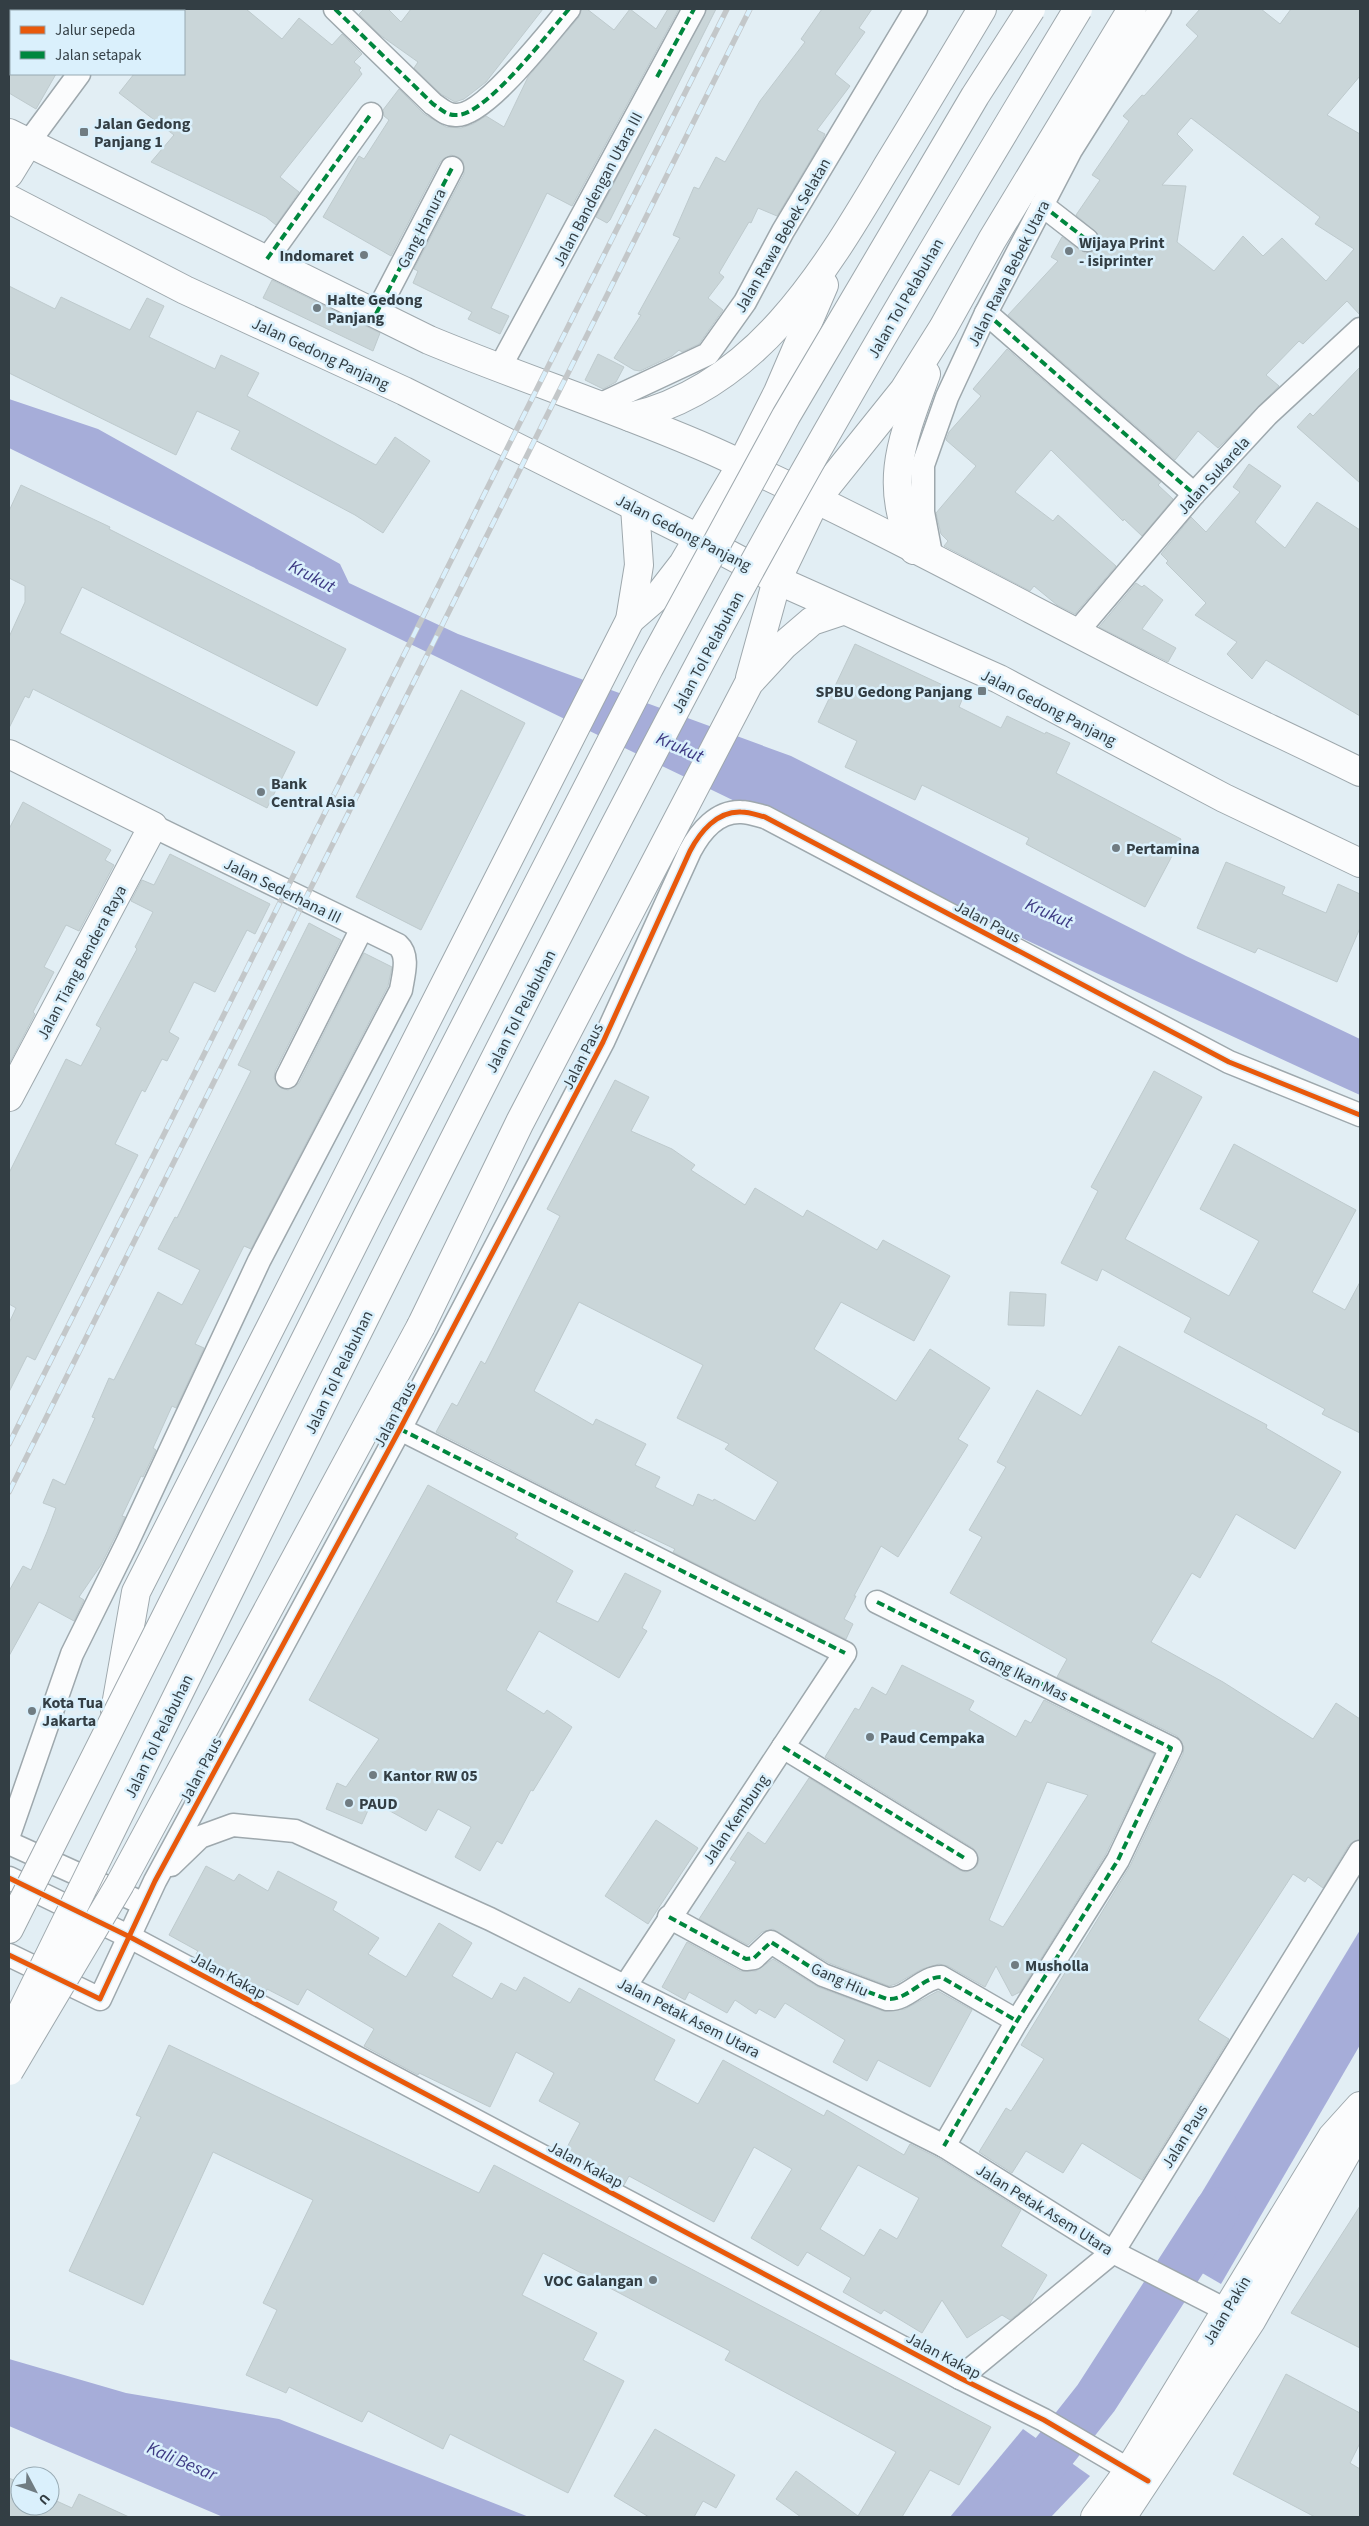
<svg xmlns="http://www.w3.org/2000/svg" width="1369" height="2526" font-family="'Source Sans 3',sans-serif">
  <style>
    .water { fill: #a6add9 }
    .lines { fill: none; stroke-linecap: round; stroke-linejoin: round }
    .river { stroke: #a6add9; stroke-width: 45 }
    .building { fill: #cad6d9; stroke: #becacd; fill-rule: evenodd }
    .street-casing { stroke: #9ea8ad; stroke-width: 25 }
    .secondary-casing { stroke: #9ea8ad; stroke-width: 30 }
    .highway-casing { stroke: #9ea8ad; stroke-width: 30 }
    .street { stroke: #fbfcfd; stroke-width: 22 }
    .secondary { stroke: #fbfcfd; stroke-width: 28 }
    .highway { stroke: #fbfcfd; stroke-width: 28 }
    .rail-casing { stroke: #c3c7c9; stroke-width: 5.5 }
    .rail { stroke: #daf0fc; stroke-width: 4; stroke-dasharray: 11; stroke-linecap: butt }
    .highway-bridge-casing { stroke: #9ea8ad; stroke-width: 30; stroke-linecap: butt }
    .highway-bridge { stroke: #fbfcfd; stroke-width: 28 }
    .quiet { stroke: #00873e; stroke-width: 4; stroke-dasharray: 8 4; stroke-linecap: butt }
    .cycleway-casing { stroke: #daf0fc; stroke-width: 8 }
    .cycleway { stroke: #e8590c; stroke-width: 5 }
    .poi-dot { fill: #707c82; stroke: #daf0fc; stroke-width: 2 }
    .labels { text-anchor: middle; stroke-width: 5; stroke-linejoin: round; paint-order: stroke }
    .poi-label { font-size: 16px; font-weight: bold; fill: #333e44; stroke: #daf0fc; text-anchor: start }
    .street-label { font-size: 16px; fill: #333e44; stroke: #daf0fc }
    .water-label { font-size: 18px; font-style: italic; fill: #3d3a83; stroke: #daf0fc }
  </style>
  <rect width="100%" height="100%" fill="#e2eef4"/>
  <g class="water">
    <path d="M 9,399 L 98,429 L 340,564 L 349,583 L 458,634 L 791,756 L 1186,956 L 1360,1039 L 1360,1095 C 906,888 458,667 9,448 Z"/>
    <polygon points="1360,1930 1360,2045 1221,2284 1166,2252"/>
    <polygon points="9,2359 126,2393 279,2419 529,2517 223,2517 9,2426"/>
    <polygon points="1023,2429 1090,2476 1051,2517 950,2517"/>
  </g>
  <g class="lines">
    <polyline class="river" points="1002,2517 1096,2398 1217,2210"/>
  </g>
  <g class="building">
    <polygon points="184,9 246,9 282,39 299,18 332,45 342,34 362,54 354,62 361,68 359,70 362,74 280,177 299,192 276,225 266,217 151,162 174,135 119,93 134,74 184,74"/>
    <polygon points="364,9 388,9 401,22 411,9 543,9 486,82 464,99 455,102 441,94 414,68 418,62 380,35 359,14"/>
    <polygon points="582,9 587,9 614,30 630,9 656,29 668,9 679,9 572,206 547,193 491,308 509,316 500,334 468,319 472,312 413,283 418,271 414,269 464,174 463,161 458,157 451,155 440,162 391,256 323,217 359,156 364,159 389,120 384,116 383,110 399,89 424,114 446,127 461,128 473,124 486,116 504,127 528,77 579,17"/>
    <polygon points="707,9 716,9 610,220 607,223 596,217"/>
    <polygon points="822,9 872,9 859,28 865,32 835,74 850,86 817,130 825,134 822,141 777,216 758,208 751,223 749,222 719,273 724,277 708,298 723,310 699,344 682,352 679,350 672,356 640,371 634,370 614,358 641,315 638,314 680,238 673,235 694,187 699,189 716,157 725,162 760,101 805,42 801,39"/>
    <path d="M 1200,9 L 1261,9 L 1280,24 L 1291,9 L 1360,9 L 1360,76 L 1327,115 L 1360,134 L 1360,315 L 1347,301 L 1303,344 L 1299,341 L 1266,375 L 1279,386 L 1218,448 L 1198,431 L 1175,460 L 1008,315 L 1058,261 L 1051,257 L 1062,237 L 1085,253 L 1091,252 L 1098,248 L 1099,235 L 1076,215 L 1100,180 L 1092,175 L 1129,121 L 1123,116 L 1142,95 L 1144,96 L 1198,36 L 1186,25 ZM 1191,118 L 1320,217 L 1315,224 L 1354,249 L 1326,281 L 1282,238 L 1263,256 L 1243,236 L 1214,271 L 1177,242 L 1186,186 L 1162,185 L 1193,150 L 1177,134 Z"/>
    <polygon points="9,74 56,74 36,109 9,93"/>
    <polygon points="272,280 380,333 373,351 263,298"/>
    <polygon points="9,286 55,309 61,297 130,330 147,298 164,306 149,337 215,369 221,355 259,373 247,396 376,465 395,437 430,461 383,533 355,515 231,449 240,431 197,411 176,455 9,373"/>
    <polygon points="1007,349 1161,482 1158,485 1173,499 1142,536 1124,519 1123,521 1051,450 1015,492 1053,521 1058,515 1116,566 1075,614 1057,605 1034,586 1030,591 944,546 948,541 941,534 936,513 976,466 946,440 949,432 981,396 973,389"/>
    <polygon points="598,354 624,367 616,382 603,389 585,380"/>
    <polygon points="1360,367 1360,483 1297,427 1310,413 1313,416"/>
    <polygon points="1249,464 1281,486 1255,522 1285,548 1317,502 1360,530 1360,716 1266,660 1252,679 1227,654 1237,642 1195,615 1206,603 1166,563 1168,561 1161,554 1191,517 1206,532 1240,492 1233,487"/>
    <polygon points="21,485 110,527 109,529 346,649 317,706 82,587 60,633 295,752 267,808 33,689 29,698 25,696 9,728 9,637 25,602 25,586 9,578 9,511"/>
    <polygon points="1136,583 1142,587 1144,585 1163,600 1142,629 1176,648 1168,662 1099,627"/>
    <polygon points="855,644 964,695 959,707 1001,728 1007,716 1045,734 1046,732 1070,743 1056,773 1181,839 1145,907 1026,844 1029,838 922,785 915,800 845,767 857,741 818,722"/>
    <polygon points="461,690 525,723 421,930 356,897"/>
    <polygon points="23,802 111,850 105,860 114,865 79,931 66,925 44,967 54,972 33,1012 35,1014 9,1064 9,829"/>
    <polygon points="170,854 270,904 255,934 247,930 215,992 194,982 169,1032 179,1038 167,1061 162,1059 145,1092 142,1090 115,1144 138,1155 35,1360 27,1356 9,1392 9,1323 16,1308 9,1304 9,1173 66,1059 81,1066 101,1028 96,1025 137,949 135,947 153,912 131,901 142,880 154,885"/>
    <polygon points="1226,862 1285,887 1282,894 1326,913 1338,884 1360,894 1360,928 1337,982 1258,948 1255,953 1197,928"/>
    <polygon points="309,923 341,940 275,1071 274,1078 281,1088 288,1090 299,1083 364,953 392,967 388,986 251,1249 244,1246 195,1344 204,1348 176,1408 172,1406 153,1448 156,1450 143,1477 141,1476 122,1516 125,1517 101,1565 79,1597 84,1600 74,1621 39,1602 9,1656 9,1591 23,1566 31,1570 47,1532 56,1508 43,1503 53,1479 65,1485 95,1418 92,1417 109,1378 114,1380 158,1292 182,1305 200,1270 158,1249 175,1217 177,1218 251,1071 238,1065"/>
    <polygon points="1154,1071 1202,1097 1125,1239 1229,1296 1259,1241 1200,1209 1234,1144 1356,1210 1312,1292 1345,1310 1360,1282 1360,1433 1322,1414 1325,1409 1184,1332 1191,1318 1102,1269 1097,1281 1061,1263 1098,1191 1091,1187"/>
    <path d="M 615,1080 L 649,1097 L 631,1131 L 672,1149 L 695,1165 L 691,1170 L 745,1205 L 755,1188 L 803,1217 L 807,1210 L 877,1250 L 883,1240 L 950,1276 L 914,1341 L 841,1302 L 814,1349 L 896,1401 L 930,1349 L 990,1388 L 958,1439 L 968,1445 L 898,1557 L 881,1546 L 854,1596 L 856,1596 L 844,1619 L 853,1624 L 846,1639 L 673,1552 L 675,1549 L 635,1530 L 634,1532 L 436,1432 L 452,1403 L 457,1406 L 481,1361 L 485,1364 L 560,1216 L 547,1209 ZM 579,1302 L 703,1365 L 677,1418 L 729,1444 L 725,1449 L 778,1482 L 755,1521 L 714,1499 L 713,1501 L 698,1494 L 693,1506 L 655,1487 L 660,1477 L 635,1465 L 646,1444 L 596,1419 L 593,1425 L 534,1391 Z"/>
    <polygon points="1010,1292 1046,1294 1044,1326 1008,1325"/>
    <polygon points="1119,1346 1267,1425 1266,1428 1341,1472 1295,1549 1236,1514 1200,1578 1192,1573 1151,1642 1223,1682 1313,1739 1336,1703 1360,1719 1360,1839 1349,1845 1323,1888 1308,1877 1305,1882 1293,1874 1198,2020 1229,2039 1142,2180 1082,2143 1063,2173 1026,2151 1012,2173 979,2152 1006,2108 1011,2111 1044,2059 1021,2045 1130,1866 1183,1754 1184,1747 1177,1736 1057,1677 1067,1659 950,1593 982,1537 969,1530 1006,1467 997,1462 1037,1390 1081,1416"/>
    <polygon points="428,1485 518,1534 515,1538 573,1571 556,1602 598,1622 625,1573 661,1591 642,1628 647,1631 619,1678 539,1631 506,1690 544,1714 547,1710 572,1727 533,1791 531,1790 502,1844 497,1841 480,1871 455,1857 471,1827 438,1809 426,1831 372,1801 362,1824 326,1809 337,1783 346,1787 379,1739 309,1700"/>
    <path d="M 902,1665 L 974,1701 L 969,1710 L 1016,1737 L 1025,1720 L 1031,1723 L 1044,1700 L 1154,1754 L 1106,1854 L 1020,1992 L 1012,1996 L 996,1966 L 985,1987 L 948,1966 L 939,1964 L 922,1969 L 896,1984 L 889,1986 L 829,1963 L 773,1929 L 762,1932 L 748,1945 L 699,1919 L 736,1862 L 730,1859 L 748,1832 L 765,1844 L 809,1778 L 959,1870 L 966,1872 L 977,1866 L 979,1859 L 973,1848 L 825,1757 L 855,1708 L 859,1710 L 872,1687 L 886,1695 ZM 1047,1782 L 1088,1795 L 1003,1927 L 989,1920 Z"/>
    <polygon points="656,1820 698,1848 648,1924 605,1896"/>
    <path d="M 206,1866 L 234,1881 L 239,1874 L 268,1891 L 278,1871 L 337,1902 L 333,1910 L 379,1938 L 368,1954 L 406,1977 L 439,1923 L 472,1943 L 452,1976 L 492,1999 L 501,1983 L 516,1991 L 524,1977 L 570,2003 L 579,1988 L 675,2040 L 654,2080 L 698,2104 L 723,2060 L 824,2116 L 827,2110 L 904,2155 L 910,2144 L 940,2159 L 1021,2210 L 1001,2246 L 1047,2275 L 1029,2305 L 1010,2320 L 1002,2315 L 967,2338 L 942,2300 L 922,2333 L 884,2310 L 881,2314 L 843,2292 L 851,2278 L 807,2252 L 798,2266 L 751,2238 L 792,2169 L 754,2147 L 714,2222 L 629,2176 L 624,2185 L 564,2153 L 580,2123 L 539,2101 L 554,2073 L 516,2052 L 490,2107 L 419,2073 L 418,2075 L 364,2046 L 374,2029 L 307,1989 L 298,2005 L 267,1989 L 266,1992 L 196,1954 L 198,1951 L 169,1935 ZM 858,2165 L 919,2198 L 897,2239 L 880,2229 L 864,2256 L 820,2229 Z"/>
    <polygon points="687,1942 740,1971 756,1971 773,1959 818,1987 883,2011 905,2009 938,1991 972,2010 930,2087 878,2060 867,2081 833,2062 845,2040 785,2003 775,2018 759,2009 756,2014 735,2000 727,2013 689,1992 685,2000 662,1987"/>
    <polygon points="169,2045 479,2193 494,2165 991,2427 959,2485 930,2470 902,2517 801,2517 776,2499 796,2471 858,2516 896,2452 725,2360 730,2351 543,2253 522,2295 597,2333 583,2360 624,2381 568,2493 450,2434 443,2449 368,2411 362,2422 289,2387 286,2393 246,2375 277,2310 263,2303 313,2200 213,2152 143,2305 69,2271 141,2117 136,2115"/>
    <polygon points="1360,2206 1360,2348 1291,2313"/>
    <polygon points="1286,2374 1360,2413 1360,2443 1350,2463 1360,2469 1360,2517 1315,2517 1233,2474"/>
    <polygon points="655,2429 735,2475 716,2508 703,2501 694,2517 649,2517 614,2496"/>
    <polygon points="9,2478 20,2483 20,2506 50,2506 50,2498 72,2508 79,2494 129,2517 9,2517"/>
  </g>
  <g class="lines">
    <defs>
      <g id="street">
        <path d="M 335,9 L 433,104 C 441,109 447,116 457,115 C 486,115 549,32 569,9"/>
        <polyline points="123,11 124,9"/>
        <polyline points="28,143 79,74"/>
        <polyline points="1042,205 1087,240"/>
        <polyline points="267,259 371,114"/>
        <polyline points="986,313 1194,494"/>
        <polyline points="376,314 452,168"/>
        <polyline points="499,369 694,9"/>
        <polyline points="597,406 708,354 745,302 783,231 916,9"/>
        <polyline points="932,559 923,512 923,465 947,397 986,313 1071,150 1160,9"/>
        <polyline points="1077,632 1194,494 1267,415 1360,329"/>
        <polyline points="287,1077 362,928"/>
        <polyline points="400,1429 845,1653 626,1985"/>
        <polyline points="877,1602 1171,1748 1118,1860 1017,2021 944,2146"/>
        <polyline points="783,1747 966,1859"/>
        <path d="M 9,1835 L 72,1654 L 127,1543 L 259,1261 L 401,990 C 403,976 410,956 398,945 L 153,826"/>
        <polyline points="9,1843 144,1904"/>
        <polyline points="171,1865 200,1837 233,1825 295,1831 490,1919 944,2146 1113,2252 1226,2310"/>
        <polyline points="9,1878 130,1937 960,2378 1044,2420 1143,2478"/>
        <path d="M 669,1917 L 746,1959 L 754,1958 L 771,1942 L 823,1975 L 887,1999 C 907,2001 922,1977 941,1977 L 1017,2021"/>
        <path d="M 9,1955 L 100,1999 L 155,1881 L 400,1429 L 603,1042 L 690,851 C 700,832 717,811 741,812 C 749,812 757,815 765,817 L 1229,1062 L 1360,1115"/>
        <polyline points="960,2378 1113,2252 1360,1852"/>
      </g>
      <g id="secondary">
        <path d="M 9,133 L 429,340 C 523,379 620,410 713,451 C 862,518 1006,597 1151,671 C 1220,706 1291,738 1360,772"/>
        <polyline points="9,174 28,143"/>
        <polyline points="9,199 185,290 404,391 698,538 777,580 999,679 1224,798 1360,863"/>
        <polyline points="9,754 153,826 9,1097"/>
      </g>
      <g id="highway">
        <path d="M 630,417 C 758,387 826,269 888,165 C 920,113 951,61 982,9"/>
        <path d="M 914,550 C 882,483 903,438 926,374"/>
        <polyline points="630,620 659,595 683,564 741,465 778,392 824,285"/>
        <polyline points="750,678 777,580 815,501 904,390 943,328 992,240 1132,9"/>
        <polyline points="421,1326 520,1122 749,683 784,645 812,621 842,611"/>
        <polyline points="115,1711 136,1592 630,620 639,565 635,507"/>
        <polyline points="9,1929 24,1899"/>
        <polyline points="1095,2517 1129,2470 1332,2137 1360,2106"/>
        <polyline points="1122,2517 1251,2321 1348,2150 1360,2120"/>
      </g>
    </defs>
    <use href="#street" class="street-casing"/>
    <use href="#secondary" class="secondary-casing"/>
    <use href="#highway" class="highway-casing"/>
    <use href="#street" class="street"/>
    <use href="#secondary" class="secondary"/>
    <use href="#highway" class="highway"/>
    <defs>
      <g id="rail">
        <polyline points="9,1444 727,9"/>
        <polyline points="9,1492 750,9"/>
      </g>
    </defs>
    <use href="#rail" class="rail-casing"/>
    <use href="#rail" class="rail"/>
    <defs>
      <g id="highway-bridge">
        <polyline points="24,1899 368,1215 649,668 786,416 975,96 1031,9"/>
        <path d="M 9,2038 C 233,1583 455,1127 692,678 C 812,450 945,229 1078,9"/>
        <polyline points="9,2071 120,1884 421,1326"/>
      </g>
    </defs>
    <use href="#highway-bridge" class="highway-bridge-casing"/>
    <use href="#highway-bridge" class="highway-bridge"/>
    <g class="quiet">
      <path d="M 335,9 L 433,104 C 441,109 447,116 457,115 C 486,115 549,32 569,9"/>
      <polyline points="657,77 694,9"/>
      <polyline points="1042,205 1087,240"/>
      <polyline points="267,259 371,114"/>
      <polyline points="986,313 1194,494"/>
      <polyline points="376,314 452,168"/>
      <polyline points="400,1429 845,1653"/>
      <polyline points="877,1602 1171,1748 1118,1860 1017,2021 944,2146"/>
      <polyline points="783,1747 966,1859"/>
      <path d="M 669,1917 L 746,1959 L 754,1958 L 771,1942 L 823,1975 L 887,1999 C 907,2001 922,1977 941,1977 L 1017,2021"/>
    </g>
    <defs>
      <g id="cycleway">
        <polyline points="9,1878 130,1937 960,2378 1044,2420 1148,2481"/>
        <path d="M 9,1955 L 100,1999 L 155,1881 L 400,1429 L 603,1042 L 690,851 C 700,832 717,811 741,812 C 749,812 757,815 765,817 L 1229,1062 L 1360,1115"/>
      </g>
    </defs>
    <use href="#cycleway" class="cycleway-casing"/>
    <use href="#cycleway" class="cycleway"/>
  </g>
  <g class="poi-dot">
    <rect x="79" y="127" width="10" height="10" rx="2.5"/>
    <circle cx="1069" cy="251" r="5"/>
    <circle cx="364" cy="255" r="5"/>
    <circle cx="317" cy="308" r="5"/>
    <rect x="977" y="686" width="10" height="10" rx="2.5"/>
    <circle cx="261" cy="792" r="5"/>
    <circle cx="1116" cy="848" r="5"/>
    <circle cx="32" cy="1711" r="5"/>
    <circle cx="870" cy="1737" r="5"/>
    <circle cx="373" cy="1775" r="5"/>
    <circle cx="349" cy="1803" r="5"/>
    <circle cx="1015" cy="1965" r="5"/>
    <circle cx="653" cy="2280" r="5"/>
  </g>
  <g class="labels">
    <g class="poi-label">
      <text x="94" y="129">Jalan Gedong<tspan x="94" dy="18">Panjang 1</tspan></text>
      <text x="1079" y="248">Wijaya Print<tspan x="1079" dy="18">- isiprinter</tspan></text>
      <text x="354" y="261" text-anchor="end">Indomaret</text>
      <text x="327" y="305">Halte Gedong<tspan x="327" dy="18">Panjang</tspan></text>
      <text x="972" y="697" text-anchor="end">SPBU Gedong Panjang</text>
      <text x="271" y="789">Bank<tspan x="271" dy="18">Central Asia</tspan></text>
      <text x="1126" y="854">Pertamina</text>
      <text x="42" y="1708">Kota Tua<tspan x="42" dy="18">Jakarta</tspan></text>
      <text x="880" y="1743">Paud Cempaka</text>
      <text x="383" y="1781">Kantor RW 05</text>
      <text x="359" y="1809">PAUD</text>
      <text x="1025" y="1971">Musholla</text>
      <text x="643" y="2286" text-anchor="end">VOC Galangan</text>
    </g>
    <g class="street-label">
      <text transform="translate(597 189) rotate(-62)" y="6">Jalan Bandengan Utara III</text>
      <text transform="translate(421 228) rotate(-63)" y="6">Gang Hanura</text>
      <text transform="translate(782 235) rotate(-60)" y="6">Jalan Rawa Bebek Selatan</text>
      <text transform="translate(1008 273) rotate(-63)" y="6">Jalan Rawa Bebek Utara</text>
      <text transform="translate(905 298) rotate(-60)" y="6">Jalan Tol Pelabuhan</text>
      <text transform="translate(321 353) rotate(25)" y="6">Jalan Gedong Panjang</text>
      <text transform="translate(1213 475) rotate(-48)" y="6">Jalan Sukarela</text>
      <text transform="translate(684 532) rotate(27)" y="6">Jalan Gedong Panjang</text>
      <text transform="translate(707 652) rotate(-62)" y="6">Jalan Tol Pelabuhan</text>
      <text transform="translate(1049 707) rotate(27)" y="6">Jalan Gedong Panjang</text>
      <text transform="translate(283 890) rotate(26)" y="6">Jalan Sederhana III</text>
      <text transform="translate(988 921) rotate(28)" y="6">Jalan Paus</text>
      <text transform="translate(81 962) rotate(-62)" y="6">Jalan Tiang Bendera Raya</text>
      <text transform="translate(520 1011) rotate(-63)" y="6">Jalan Tol Pelabuhan</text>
      <text transform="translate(582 1056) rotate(-63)" y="6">Jalan Paus</text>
      <text transform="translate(338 1372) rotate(-64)" y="6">Jalan Tol Pelabuhan</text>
      <text transform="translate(394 1414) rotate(-62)" y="6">Jalan Paus</text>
      <text transform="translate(1024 1675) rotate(26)" y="6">Gang Ikan Mas</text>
      <text transform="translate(158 1736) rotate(-64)" y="6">Jalan Tol Pelabuhan</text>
      <text transform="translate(200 1770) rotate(-62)" y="6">Jalan Paus</text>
      <text transform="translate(735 1819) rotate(-56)" y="6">Jalan Kembung</text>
      <text transform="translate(229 1975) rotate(28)" y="6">Jalan Kakap</text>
      <text transform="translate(840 1979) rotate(24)" y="6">Gang Hiu</text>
      <text transform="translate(689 2017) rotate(27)" y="6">Jalan Petak Asem Utara</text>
      <text transform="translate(1184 2136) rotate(-58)" y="6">Jalan Paus</text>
      <text transform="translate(586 2164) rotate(28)" y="6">Jalan Kakap</text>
      <text transform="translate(1045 2209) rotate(32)" y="6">Jalan Petak Asem Utara</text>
      <text transform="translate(1226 2310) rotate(-59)" y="6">Jalan Pakin</text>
      <text transform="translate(944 2355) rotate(28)" y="6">Jalan Kakap</text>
    </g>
    <g class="water-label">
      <text transform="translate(312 576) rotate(28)" y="6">Krukut</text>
      <text transform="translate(680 747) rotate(24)" y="6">Krukut</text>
      <text transform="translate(1049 913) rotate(24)" y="6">Krukut</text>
      <text transform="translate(182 2461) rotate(23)" y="6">Kali Besar</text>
    </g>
  </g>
  <rect width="1369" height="2526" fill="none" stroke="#333e44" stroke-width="20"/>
  <rect x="10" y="10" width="175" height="65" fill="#daf0fc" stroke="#97a9b2"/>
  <rect x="20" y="26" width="25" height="8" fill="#e8590c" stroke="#97a9b2"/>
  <text x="55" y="35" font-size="15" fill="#333e44">Jalur sepeda</text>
  <rect x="20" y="51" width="25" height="8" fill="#00873e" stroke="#97a9b2"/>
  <text x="55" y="60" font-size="15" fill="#333e44">Jalan setapak</text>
  <g transform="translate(35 2491) rotate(131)"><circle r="24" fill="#daf0fc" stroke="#97a9b2"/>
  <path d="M0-4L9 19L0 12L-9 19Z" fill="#707c82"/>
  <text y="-8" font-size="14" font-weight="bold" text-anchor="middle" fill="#333e44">U</text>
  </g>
</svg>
